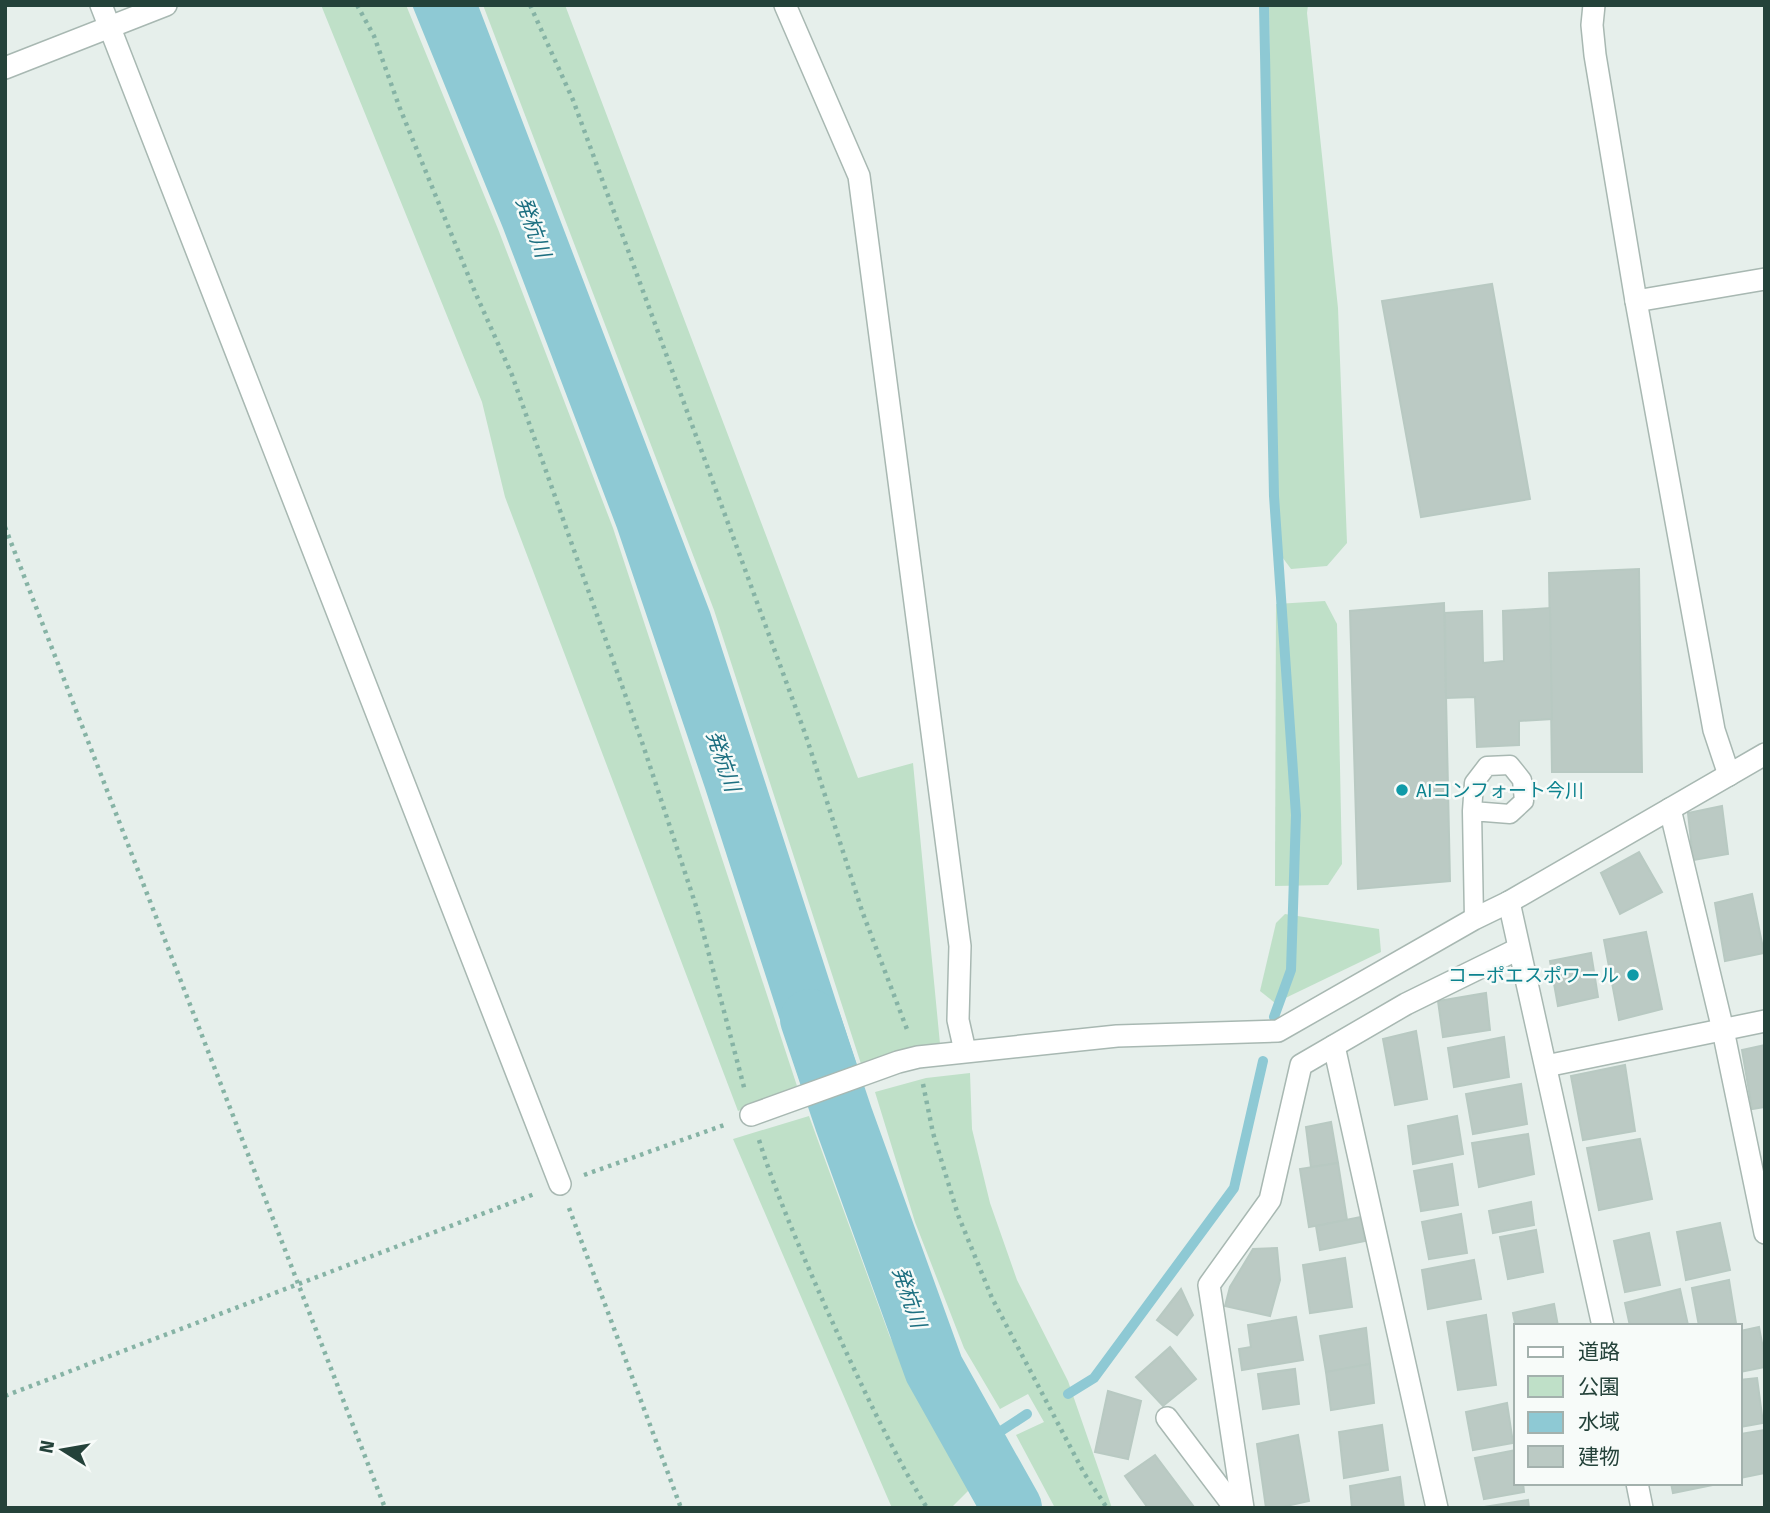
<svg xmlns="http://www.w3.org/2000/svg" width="1770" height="1513" font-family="'Fira Sans','Noto Sans JP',sans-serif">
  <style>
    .green { fill: #bfe0c8 }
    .water { fill: #8ec9d4 }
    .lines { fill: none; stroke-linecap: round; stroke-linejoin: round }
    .stream { stroke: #8ec9d4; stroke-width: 10 }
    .river { stroke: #8ec9d4; stroke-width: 60 }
    .building { fill: #bbcac4; stroke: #b8c9c2; stroke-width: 2 }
    .service-casing { stroke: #a8b8b2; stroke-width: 21 }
    .minor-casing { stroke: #a8b8b2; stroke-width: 24 }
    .path { stroke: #86b3a5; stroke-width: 4.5; stroke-dasharray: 3.5 5; stroke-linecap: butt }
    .service { stroke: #fff; stroke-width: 18 }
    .minor { stroke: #fff; stroke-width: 21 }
    .culture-dot { fill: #0f9aa8; stroke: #f7fbf9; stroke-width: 2.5 }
    .labels { text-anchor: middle; stroke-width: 5; stroke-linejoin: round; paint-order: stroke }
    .culture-label { font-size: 19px; fill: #0d838f; stroke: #f7fbf9; text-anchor: start }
    .water-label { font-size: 21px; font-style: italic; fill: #1c6f80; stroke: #f7fbf9 }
  </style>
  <rect width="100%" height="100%" fill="#e6efeb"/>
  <g class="green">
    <polygon points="321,5 406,5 498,229 613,528 798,1089 738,1111 505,497 482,402"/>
    <polygon points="483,5 565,5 858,778 913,763 940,1044 862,1067 714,610"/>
    <polygon points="1269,5 1308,5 1307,13 1338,308 1347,543 1327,566 1291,569 1277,550"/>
    <polygon points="1325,601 1337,624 1342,864 1328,885 1275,886 1276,604"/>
    <polygon points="1285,914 1379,929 1381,952 1275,1003 1260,991 1276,923"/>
    <polygon points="970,1073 972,1129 990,1203 1017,1280 1068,1381 1112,1508 1055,1508 1016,1435 1044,1422 1028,1394 1000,1409 964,1348 915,1222 875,1092 926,1078"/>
    <polygon points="809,1116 890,1337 969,1490 951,1508 892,1508 733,1139"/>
  </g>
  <polygon class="water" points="412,5 478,5 710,612 858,1069 802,1088 705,788 617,528 503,228"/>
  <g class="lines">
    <g class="stream">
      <polyline points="1264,5 1274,496 1296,815 1291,970 1274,1017"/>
      <polyline points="1068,1394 1094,1378 1234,1188 1263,1061"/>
      <polyline points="978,1446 1027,1414"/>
    </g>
    <polyline class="river" points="810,1019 844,1120 934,1369 1012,1508"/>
  </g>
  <g class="building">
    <polygon points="1492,284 1530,499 1421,517 1382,301"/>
    <polygon points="1639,569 1642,772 1552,772 1549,573"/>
    <polygon points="1444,603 1450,881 1358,889 1350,611"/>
    <polygon points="1550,608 1552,719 1519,721 1519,745 1477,747 1475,697 1446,698 1445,613 1482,611 1483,663 1504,661 1503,611"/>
    <polygon points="1722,806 1728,854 1693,860 1688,813"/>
    <polygon points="1639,852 1662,892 1620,914 1601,873"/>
    <polygon points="1752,894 1764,953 1725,961 1715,903"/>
    <polygon points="1646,932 1662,1009 1619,1020 1604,940"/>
    <polygon points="1591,953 1598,997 1558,1006 1550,961"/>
    <polygon points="1486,993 1490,1030 1443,1037 1438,1001"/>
    <polygon points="1416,1031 1427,1099 1395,1105 1383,1039"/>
    <polygon points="1504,1037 1509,1077 1454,1087 1448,1048"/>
    <polygon points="1765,1045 1765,1107 1752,1109 1742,1050"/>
    <polygon points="1625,1065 1635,1131 1583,1140 1571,1076"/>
    <polygon points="1521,1084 1527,1124 1473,1134 1466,1094"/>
    <polygon points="1457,1116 1463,1154 1413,1164 1408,1126"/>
    <polygon points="1331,1122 1338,1163 1311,1167 1306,1127"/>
    <polygon points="1528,1134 1534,1174 1479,1187 1472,1143"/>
    <polygon points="1640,1139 1652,1199 1599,1210 1587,1148"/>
    <polygon points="1338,1163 1347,1220 1309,1227 1300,1169"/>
    <polygon points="1452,1164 1458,1205 1421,1211 1414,1171"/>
    <polygon points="1531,1202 1534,1225 1493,1233 1489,1211"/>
    <polygon points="1461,1214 1467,1253 1429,1259 1422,1222"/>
    <polygon points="1361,1217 1365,1241 1320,1250 1316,1226"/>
    <polygon points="1720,1223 1730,1270 1686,1280 1677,1232"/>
    <polygon points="1536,1230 1543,1272 1508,1279 1500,1237"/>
    <polygon points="1649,1233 1660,1285 1625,1292 1614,1241"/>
    <polygon points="1277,1248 1280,1280 1270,1316 1225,1306 1230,1287 1253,1249"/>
    <polygon points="1345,1258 1352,1307 1310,1313 1303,1265"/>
    <polygon points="1474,1260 1481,1299 1428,1309 1422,1270"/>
    <polygon points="1729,1280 1736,1323 1725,1326 1699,1326 1692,1288"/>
    <polygon points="1181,1289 1193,1315 1177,1335 1157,1320"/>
    <polygon points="1680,1289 1688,1325 1630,1326 1625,1303"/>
    <polygon points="1554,1304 1558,1326 1516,1326 1516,1329 1513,1313"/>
    <polygon points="1486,1315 1496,1385 1458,1390 1447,1322"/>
    <polygon points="1296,1317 1303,1360 1242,1370 1239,1349 1251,1347 1248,1325"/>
    <polygon points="1759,1327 1765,1359 1765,1367 1740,1372 1740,1331"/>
    <polygon points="1366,1328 1370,1364 1326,1372 1320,1336"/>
    <polygon points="1170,1347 1196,1379 1163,1406 1136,1377"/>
    <polygon points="1370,1364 1374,1403 1331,1410 1326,1372"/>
    <polygon points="1295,1369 1299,1404 1263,1409 1258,1374"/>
    <polygon points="1757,1378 1763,1423 1740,1427 1740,1380"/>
    <polygon points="1108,1391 1141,1401 1128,1459 1095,1452"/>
    <polygon points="1507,1403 1513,1443 1473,1450 1466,1412"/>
    <polygon points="1382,1425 1388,1470 1344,1478 1339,1432"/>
    <polygon points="1765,1430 1765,1473 1740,1478 1740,1434"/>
    <polygon points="1298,1435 1309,1501 1277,1508 1266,1508 1257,1444"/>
    <polygon points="1516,1450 1516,1483 1523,1483 1524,1492 1484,1499 1475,1458"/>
    <polygon points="1155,1455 1194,1507 1148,1508 1125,1476"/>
    <polygon points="1400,1477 1404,1508 1352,1508 1350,1486"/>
    <polygon points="1671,1483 1718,1483 1718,1484 1673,1493"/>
    <polygon points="1528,1500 1529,1508 1478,1508"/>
  </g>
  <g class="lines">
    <defs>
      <polyline id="service" points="1472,811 1510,814 1524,801 1522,780 1510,765 1487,766 1474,783 1472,811 1474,919"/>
      <g id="minor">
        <polyline points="101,5 560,1184"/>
        <polyline points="785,5 859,176 960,946 958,1020 965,1051"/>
        <polyline points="1594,5 1592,25 1595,55 1636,301 1714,730 1729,775"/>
        <polyline points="5,68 166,5"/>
        <polyline points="1636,301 1765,279"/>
        <polyline points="1670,809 1723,1030 1765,1233"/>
        <polyline points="1509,902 1603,1326"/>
        <polyline points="1334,1046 1437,1508"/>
        <polyline points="1546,1066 1765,1021"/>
        <polyline points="751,1115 898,1062 918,1057 1117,1036 1278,1031 1474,919 1509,902 1765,754"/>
        <polyline points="1167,1418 1235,1508"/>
        <polyline points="1637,1483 1642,1508"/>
        <polyline points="1243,1508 1209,1285 1270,1200 1301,1065 1406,1004 1518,949"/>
      </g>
    </defs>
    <use href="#service" class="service-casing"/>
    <use href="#minor" class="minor-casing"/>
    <g class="path">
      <polyline points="357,5 374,36 399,106 475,292 512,375 643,745 697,909 745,1091"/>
      <polyline points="530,5 573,100 806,736 862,911 908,1032"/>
      <polyline points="5,527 385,1508"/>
      <polyline points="923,1084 933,1133 958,1215 992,1298 1084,1473 1107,1508"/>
      <path d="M 759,1140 C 777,1197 802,1253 826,1308 C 857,1376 888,1444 927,1508"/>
      <polyline points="584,1175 727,1124"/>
      <polyline points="569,1208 681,1508"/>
      <polyline points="5,1396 537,1193"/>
    </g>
    <use href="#service" class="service"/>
    <use href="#minor" class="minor"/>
  </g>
  <g class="culture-dot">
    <circle cx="1402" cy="790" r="7"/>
    <circle cx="1633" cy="975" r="7"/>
  </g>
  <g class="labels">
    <g class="culture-label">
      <text x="1416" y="797">AIコンフォート今川</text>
      <text x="1619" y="982" text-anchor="end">コーポエスポワール</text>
    </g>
    <g class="water-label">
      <text transform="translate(533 227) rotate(70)" y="7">発杭川</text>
      <text transform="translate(723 761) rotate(71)" y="7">発杭川</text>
      <text transform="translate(909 1297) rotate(71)" y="7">発杭川</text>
    </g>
  </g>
  <rect width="1770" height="1513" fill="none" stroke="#24423a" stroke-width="14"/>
  <rect x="1514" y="1324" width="228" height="161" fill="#f7fbf9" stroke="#a3b1ad" stroke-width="2"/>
  <rect x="1528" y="1347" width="35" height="10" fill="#ffffff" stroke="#a3b1ad" stroke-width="2"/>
  <text x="1578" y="1359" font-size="21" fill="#24423a">道路</text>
  <rect x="1528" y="1376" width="35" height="21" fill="#bfe0c8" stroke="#a3b1ad" stroke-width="2"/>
  <text x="1578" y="1394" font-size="21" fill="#24423a">公園</text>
  <rect x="1528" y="1412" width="35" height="21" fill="#8ec9d4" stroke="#a3b1ad" stroke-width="2"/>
  <text x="1578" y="1429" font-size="21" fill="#24423a">水域</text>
  <rect x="1528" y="1446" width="35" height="21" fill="#bbcac4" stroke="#a3b1ad" stroke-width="2"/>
  <text x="1578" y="1464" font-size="21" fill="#24423a">建物</text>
  <g transform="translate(63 1450) rotate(281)" stroke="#f7fbf9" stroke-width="5" paint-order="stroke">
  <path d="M0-5L12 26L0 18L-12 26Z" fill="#24423a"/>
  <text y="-10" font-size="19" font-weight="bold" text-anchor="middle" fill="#24423a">N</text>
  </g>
</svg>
